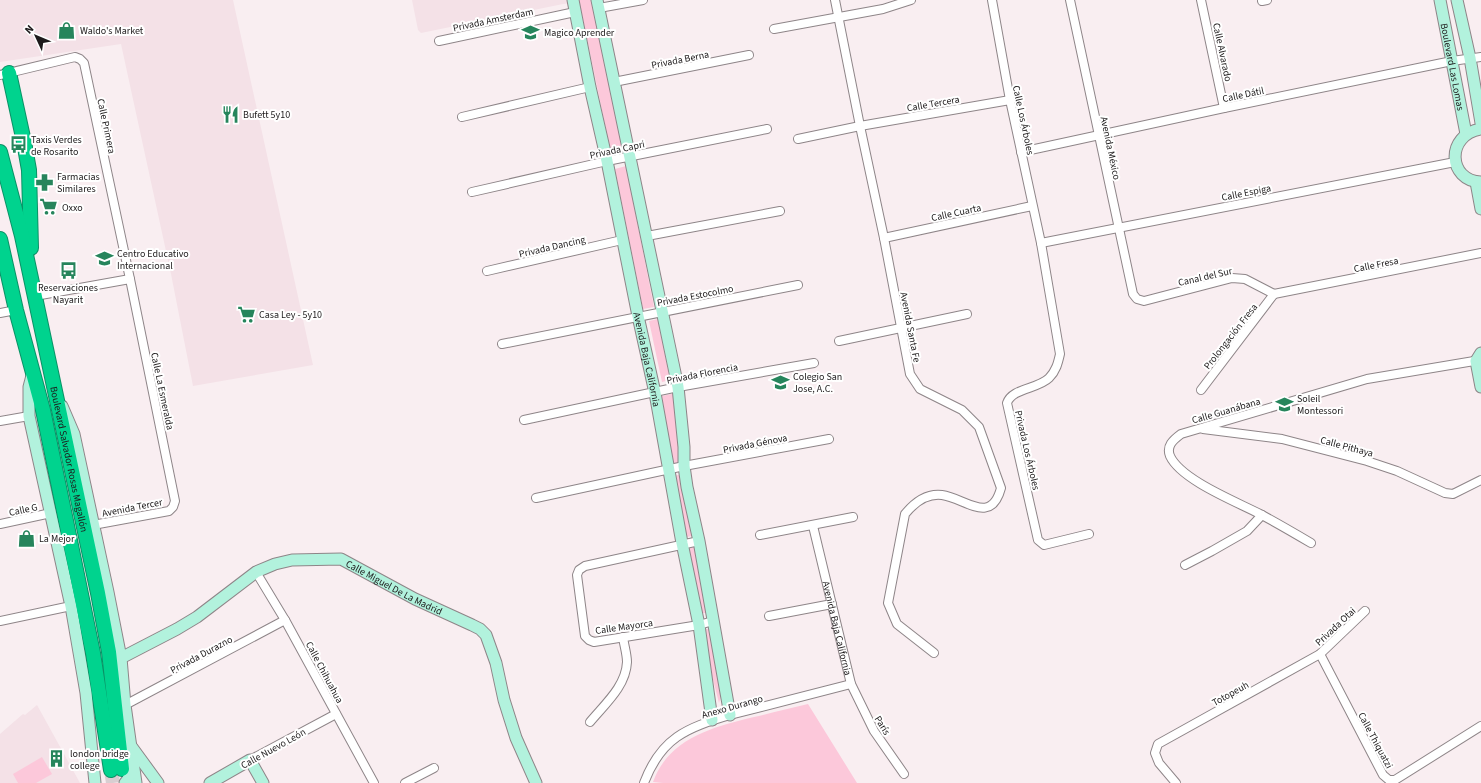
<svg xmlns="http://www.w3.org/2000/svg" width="1481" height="783" font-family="'Source Sans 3',sans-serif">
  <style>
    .built { fill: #f4e1e7 }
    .green { fill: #fcc8da }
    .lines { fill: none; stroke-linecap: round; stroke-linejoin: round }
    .highway-tunnel { stroke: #d8ced1; stroke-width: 14; stroke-dasharray: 14 7; stroke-linecap: butt }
    .street-casing { stroke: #8e8588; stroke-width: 10 }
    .secondary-casing { stroke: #8e8588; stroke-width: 13 }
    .highway-casing { stroke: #0a9266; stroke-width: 16 }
    .street { stroke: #fff; stroke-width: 8 }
    .secondary { stroke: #b2f2dd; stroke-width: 11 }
    .highway { stroke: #00d38e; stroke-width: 14 }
    .labels { text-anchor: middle; stroke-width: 4; stroke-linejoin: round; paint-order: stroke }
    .street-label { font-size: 10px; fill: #1d1a1b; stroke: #fff }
    .poi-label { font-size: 10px; fill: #1d1a1b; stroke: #fff; text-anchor: start }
  </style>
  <rect width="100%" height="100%" fill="#f9eef1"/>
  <g class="built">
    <polygon points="0,0 233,0 313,365 193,386 171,274 121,44 0,62"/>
    <polygon points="412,0 575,0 575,3 563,4 421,33 418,30"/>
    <polygon points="37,705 80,783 0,783 0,734 23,714 25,715"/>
  </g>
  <g class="green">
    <polygon points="579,0 592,0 624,151 611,154"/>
    <polygon points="626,166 654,307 643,309 615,169"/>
    <polygon points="658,319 670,380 662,382 649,321"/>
    <polygon points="676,393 680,463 672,465 662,396"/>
    <polygon points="682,474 693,536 686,537 674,476"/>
    <polygon points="695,546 707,613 702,613 688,547"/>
    <polygon points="706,629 710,629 721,696 719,703 709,664"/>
    <path d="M 808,704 L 857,783 L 663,783 L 653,782 C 669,738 713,727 754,717 C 772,713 790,708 808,704 Z"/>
    <polygon points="42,757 52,774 36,783 18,783 13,774"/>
  </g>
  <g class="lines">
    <polyline class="highway-tunnel" points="111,770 113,783"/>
    <defs>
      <g id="street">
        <path d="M 835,0 L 860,126 L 884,238 L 910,374 L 920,389 L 962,410 L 979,427 L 1001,488 C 991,526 965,498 942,495 C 926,493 914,503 905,514 L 888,603 L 897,624 L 934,653"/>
        <path d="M 992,0 L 1010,100 L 1041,243 L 1060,354 C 1058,363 1056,371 1049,378 C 1038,389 1012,388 1007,403 L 1038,540 L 1044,545 L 1089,534"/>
        <polyline points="1070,0 1133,294 1137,299 1144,301 1232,278 1245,279 1274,294"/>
        <polyline points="1201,0 1224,108"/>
        <polyline points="1262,1 1267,0"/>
        <polyline points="599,8 643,0"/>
        <polyline points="774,29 883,9 911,0"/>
        <polyline points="439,41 575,12"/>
        <polyline points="0,75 75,57 80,59 84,63 130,279 175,501 173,507 169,511 93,525"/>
        <polyline points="614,82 749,55"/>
        <polyline points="462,117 590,87"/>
        <polyline points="798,139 860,126 1010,100"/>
        <polyline points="1021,152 1224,108 1452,61 1481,57"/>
        <polyline points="472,192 607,161 767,129"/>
        <polyline points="647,236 780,211"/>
        <polyline points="884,238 1032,206"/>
        <polyline points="1041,243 1455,162"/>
        <polyline points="487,271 622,240"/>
        <polyline points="1274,294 1481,253"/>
        <polyline points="35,296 130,279"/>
        <polyline points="0,313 16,310"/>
        <polyline points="839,341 967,314"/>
        <polyline points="502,344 798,285"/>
        <polyline points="1201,390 1274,294"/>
        <polyline points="524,420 678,387 814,363"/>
        <polyline points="0,421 29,416"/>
        <polyline points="1203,429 1282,439 1367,461 1397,471 1445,493 1453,494 1481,480"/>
        <polyline points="536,498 684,466 829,439"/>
        <polyline points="0,524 51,513"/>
        <path id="s1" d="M 813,526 L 851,684 L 874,731 L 904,774"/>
        <polyline points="760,535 853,517"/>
        <polyline points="699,541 585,566 579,570 577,575 585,636 589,640 594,642 699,625 713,621"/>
        <path d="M 1311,543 C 1294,533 1277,523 1260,514 C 1237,502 1181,480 1170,456 C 1166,446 1173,440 1181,434 L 1367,379 L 1480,360"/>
        <polyline points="1185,565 1212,551 1247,531 1262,515"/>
        <polyline points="256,572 285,620 374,783"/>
        <polyline points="769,616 832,604"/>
        <polyline points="0,621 71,606"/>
        <polyline points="1320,654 1383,775 1389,780 1395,780 1481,726"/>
        <polyline points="125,705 285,620"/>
        <path d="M 590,722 C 605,704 626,686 627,662 C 627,654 624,645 623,637"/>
        <polyline points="250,760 336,714"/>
        <polyline points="405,783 434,768"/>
        <path d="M 644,783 C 661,738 686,728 730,715 L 851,684"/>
        <polyline points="1176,783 1159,763 1155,753 1158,744 1320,654 1365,611"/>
      </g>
      <g id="secondary">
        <path id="s2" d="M 573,0 L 590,87 L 607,161 L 638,316 L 655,393 L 682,543 L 699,625 L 712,720"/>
        <polyline points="597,0 678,387 684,447 684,466 687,487 699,541 730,715"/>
        <path id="s3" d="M 1440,0 L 1466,134"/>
        <polyline points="1457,0 1470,58 1481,123"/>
        <path d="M 1481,129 C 1445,135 1448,181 1481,182"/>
        <polyline points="1476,182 1481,209"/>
        <polyline points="1481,353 1476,361 1481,387"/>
        <polyline points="33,372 29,387 29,416 71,606 86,693 95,783"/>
        <polyline points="62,406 74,434 108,592 121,658 125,705 136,783"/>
        <path id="s4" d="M 121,658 L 177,629 L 197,617 L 256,572 L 275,564 L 292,560 L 341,559 L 415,599 L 472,625 L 480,629 L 486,635 L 496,663 L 504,700 L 516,738 L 536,783"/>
        <polyline points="131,746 158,783"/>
        <polyline points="125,783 128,779 133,766"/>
        <polyline points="210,783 250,760 263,783"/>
      </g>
      <g id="highway">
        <polyline points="9,73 24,142 29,170 31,248"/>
        <path id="s5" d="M 0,152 L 22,236 L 98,593 L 109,652 L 122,769"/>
        <polyline points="0,239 16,310 43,410 65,516 93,653 111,770"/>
      </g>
    </defs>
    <use href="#street" class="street-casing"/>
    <use href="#secondary" class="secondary-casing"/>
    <use href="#highway" class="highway-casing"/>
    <use href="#street" class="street"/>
    <use href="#secondary" class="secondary"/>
    <use href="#highway" class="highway"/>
  </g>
  <defs>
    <symbol id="shop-bare" viewBox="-9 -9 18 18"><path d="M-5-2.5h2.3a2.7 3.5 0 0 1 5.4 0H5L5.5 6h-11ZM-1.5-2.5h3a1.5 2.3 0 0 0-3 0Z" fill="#26855c" stroke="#fff" stroke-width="2.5" paint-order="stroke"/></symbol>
    <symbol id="school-bare" viewBox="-9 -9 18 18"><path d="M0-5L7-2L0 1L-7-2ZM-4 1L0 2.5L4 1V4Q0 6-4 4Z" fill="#26855c" stroke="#fff" stroke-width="2.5" paint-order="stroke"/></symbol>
    <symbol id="restaurant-bare" viewBox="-9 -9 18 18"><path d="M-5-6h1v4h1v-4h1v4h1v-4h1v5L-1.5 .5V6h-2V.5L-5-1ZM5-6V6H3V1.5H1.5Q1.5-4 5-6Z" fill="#26855c" stroke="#fff" stroke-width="2.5" paint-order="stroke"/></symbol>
    <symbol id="bus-bare" viewBox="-9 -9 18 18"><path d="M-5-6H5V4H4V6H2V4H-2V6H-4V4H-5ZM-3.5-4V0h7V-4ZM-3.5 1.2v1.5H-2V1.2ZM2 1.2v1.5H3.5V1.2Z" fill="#26855c" stroke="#fff" stroke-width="2.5" paint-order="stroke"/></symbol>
    <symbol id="pharmacy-bare" viewBox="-9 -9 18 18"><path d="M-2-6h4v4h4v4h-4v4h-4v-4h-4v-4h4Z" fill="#26855c" stroke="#fff" stroke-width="2.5" paint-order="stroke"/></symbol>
    <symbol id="supermarket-bare" viewBox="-9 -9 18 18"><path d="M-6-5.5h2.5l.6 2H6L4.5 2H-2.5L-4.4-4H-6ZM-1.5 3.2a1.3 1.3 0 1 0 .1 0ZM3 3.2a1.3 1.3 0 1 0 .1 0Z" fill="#26855c" stroke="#fff" stroke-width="2.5" paint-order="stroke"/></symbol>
    <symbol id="university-bare" viewBox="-9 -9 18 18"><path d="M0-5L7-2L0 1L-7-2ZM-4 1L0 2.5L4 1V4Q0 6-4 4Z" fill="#26855c" stroke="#fff" stroke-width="2.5" paint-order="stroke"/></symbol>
    <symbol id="building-bare" viewBox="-9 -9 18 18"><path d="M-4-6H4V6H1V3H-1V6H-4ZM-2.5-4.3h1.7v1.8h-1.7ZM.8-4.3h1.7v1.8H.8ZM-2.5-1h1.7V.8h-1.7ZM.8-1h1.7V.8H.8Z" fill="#26855c" stroke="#fff" stroke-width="2.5" paint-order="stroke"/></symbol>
  </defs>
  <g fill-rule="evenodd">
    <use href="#shop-bare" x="54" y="18" width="25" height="25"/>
    <use href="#school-bare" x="518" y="20" width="25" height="25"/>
    <use href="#restaurant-bare" x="218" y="102" width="25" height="25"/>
    <use href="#bus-bare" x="6" y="132" width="25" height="25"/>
    <use href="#pharmacy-bare" x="32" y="170" width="25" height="25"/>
    <use href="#supermarket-bare" x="36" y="194" width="25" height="25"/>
    <use href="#university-bare" x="92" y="246" width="25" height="25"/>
    <use href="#bus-bare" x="56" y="258" width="25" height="25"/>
    <use href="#supermarket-bare" x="234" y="302" width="25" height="25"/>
    <use href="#school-bare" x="768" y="370" width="25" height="25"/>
    <use href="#school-bare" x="1272" y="392" width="25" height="25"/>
    <use href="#shop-bare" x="14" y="526" width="25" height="25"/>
    <use href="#building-bare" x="44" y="746" width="25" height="25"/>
  </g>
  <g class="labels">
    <g class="street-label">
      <text transform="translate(493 19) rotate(-12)" y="4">Privada Amsterdam</text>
      <text transform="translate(1223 52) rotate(78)" y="4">Calle Alvarado</text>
      <text transform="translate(680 59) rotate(-11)" y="4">Privada Berna</text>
      <text dy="4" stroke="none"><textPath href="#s3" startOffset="68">Boulevard Las Lomas</textPath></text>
      <text transform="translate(1243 94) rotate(-12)" y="4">Calle Dátil</text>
      <text transform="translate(933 103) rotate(-10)" y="4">Calle Tercera</text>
      <text transform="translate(1024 120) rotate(78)" y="4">Calle Los Árboles</text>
      <text transform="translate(107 126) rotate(78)" y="4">Calle Primera</text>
      <text transform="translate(1111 148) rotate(78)" y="4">Avenida México</text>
      <text transform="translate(617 149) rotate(-12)" y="4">Privada Capri</text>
      <text transform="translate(1246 192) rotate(-11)" y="4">Calle Espiga</text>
      <text transform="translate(956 212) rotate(-12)" y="4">Calle Cuarta</text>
      <text transform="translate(552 246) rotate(-13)" y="4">Privada Dancing</text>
      <text transform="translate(1376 264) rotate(-11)" y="4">Calle Fresa</text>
      <text transform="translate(1205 276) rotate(-13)" y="4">Canal del Sur</text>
      <text transform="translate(695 295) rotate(-11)" y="4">Privada Estocolmo</text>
      <text transform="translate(911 327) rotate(79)" y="4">Avenida Santa Fe</text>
      <text transform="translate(1230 336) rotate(-52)" y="4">Prolongación Fresa</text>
      <text dy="4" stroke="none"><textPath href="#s2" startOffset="367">Avenida Baja California</textPath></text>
      <text transform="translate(702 373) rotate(-11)" y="4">Privada Florencia</text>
      <text transform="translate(163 391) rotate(78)" y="4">Calle La Esmeralda</text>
      <text transform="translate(1226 410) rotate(-16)" y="4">Calle Guanábana</text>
      <text transform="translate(755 443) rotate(-11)" y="4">Privada Génova</text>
      <text transform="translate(1347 446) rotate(15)" y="4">Calle Pithaya</text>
      <text transform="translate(1028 450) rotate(77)" y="4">Privada Los Árboles</text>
      <text dy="4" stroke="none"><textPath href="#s5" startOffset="315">Boulevard Salvador Rosas Magallón</textPath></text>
      <text transform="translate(132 507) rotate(-11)" y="4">Avenida Tercer</text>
      <text transform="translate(23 509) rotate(-12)" y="4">Calle G</text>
      <text dy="4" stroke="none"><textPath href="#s4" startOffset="308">Calle Miguel De La Madrid</textPath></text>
      <text transform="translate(624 626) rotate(-8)" y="4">Calle Mayorca</text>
      <text transform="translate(1335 626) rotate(-43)" y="4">Privada Otai</text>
      <text dy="4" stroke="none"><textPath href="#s1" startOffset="105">Avenida Baja California</textPath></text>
      <text transform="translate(201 654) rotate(-28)" y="4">Privada Durazno</text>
      <text transform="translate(325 672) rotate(62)" y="4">Calle Chihuahua</text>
      <text transform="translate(1230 693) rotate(-29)" y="4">Totopeuh</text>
      <text transform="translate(732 706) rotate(-16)" y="4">Anexo Durango</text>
      <text transform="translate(883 725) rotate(58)" y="4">París</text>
      <text transform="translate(1376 740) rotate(62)" y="4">Calle Thiquatzi</text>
      <text transform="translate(273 748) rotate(-29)" y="4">Calle Nuevo León</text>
    </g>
    <g class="poi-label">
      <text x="80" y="34">Waldo's Market</text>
      <text x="544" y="36">Magico Aprender</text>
      <text x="243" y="118">Bufett 5y10</text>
      <text x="31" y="143">Taxis Verdes<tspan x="31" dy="12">de Rosarito</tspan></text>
      <text x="57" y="180">Farmacias<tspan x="57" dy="12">Similares</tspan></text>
      <text x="62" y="211">Oxxo</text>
      <text x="117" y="257">Centro Educativo<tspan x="117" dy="12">Internacional</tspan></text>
      <text x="68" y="291" text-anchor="middle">Reservaciones<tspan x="68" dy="12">Nayarit</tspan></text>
      <text x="259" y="318">Casa Ley - 5y10</text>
      <text x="793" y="380">Colegio San<tspan x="793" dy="12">Jose, A.C.</tspan></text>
      <text x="1297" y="402">Soleil<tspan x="1297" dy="12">Montessori</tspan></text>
      <text x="39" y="542">La Mejor</text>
      <text x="70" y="757">london bridge<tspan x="70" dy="12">college</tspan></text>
    </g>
  </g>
  <g transform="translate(36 36) rotate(314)" stroke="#ffffff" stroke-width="3" paint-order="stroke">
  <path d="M0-3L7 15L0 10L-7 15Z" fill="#1d1a1b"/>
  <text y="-6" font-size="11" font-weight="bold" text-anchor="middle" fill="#1d1a1b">N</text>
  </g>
</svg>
